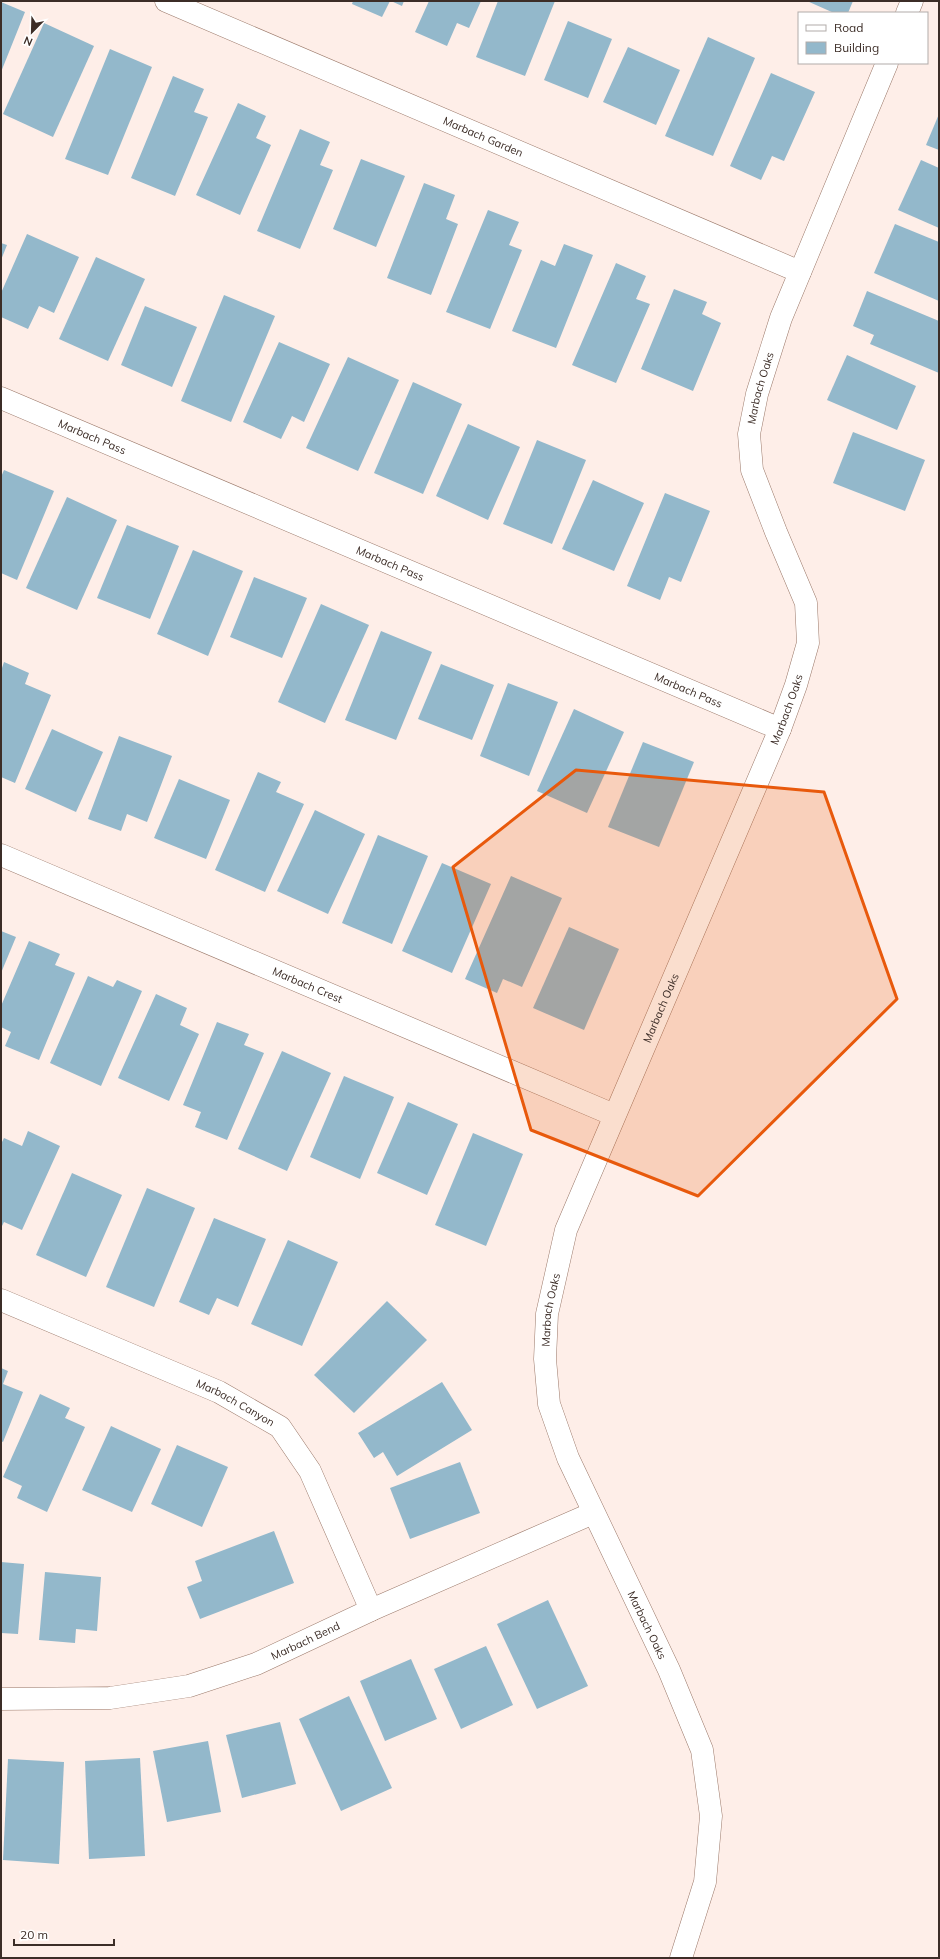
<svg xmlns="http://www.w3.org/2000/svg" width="940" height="1959" font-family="Mulish,sans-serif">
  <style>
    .building { fill: #93b8cb }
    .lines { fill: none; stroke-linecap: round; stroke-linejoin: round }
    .minor-casing { stroke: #9b796a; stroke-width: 23 }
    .minor { stroke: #fff; stroke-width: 22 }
    .marked { fill: #e8590c; fill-opacity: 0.2; stroke: #e8590c; stroke-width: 3; stroke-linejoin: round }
    .labels { text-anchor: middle; stroke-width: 3; stroke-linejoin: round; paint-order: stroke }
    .street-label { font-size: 11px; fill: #3c2d27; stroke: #fff }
  </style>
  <rect width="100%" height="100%" fill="#feeee8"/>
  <g class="building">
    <polygon points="353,1 390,1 382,17 352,4"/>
    <polygon points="391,1 404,1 402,6"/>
    <polygon points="429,1 481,1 469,28 457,23 447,46 415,32"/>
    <polygon points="498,1 555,1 525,76 476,57"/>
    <polygon points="807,1 853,1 848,13 834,13"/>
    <polygon points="1,2 25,12 1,72"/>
    <polygon points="568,21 612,39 588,98 544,80"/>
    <polygon points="44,23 94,46 53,137 3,114"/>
    <polygon points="708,37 755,58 713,156 665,136"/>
    <polygon points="628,47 680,70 656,125 603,102"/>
    <polygon points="110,49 152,67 108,175 65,159"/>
    <polygon points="771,73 815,92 784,161 772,156 761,180 730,166"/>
    <polygon points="173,76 204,89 194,112 208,117 175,196 131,178"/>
    <polygon points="238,103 266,116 256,138 271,145 240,215 196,195"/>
    <polygon points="939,114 939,150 926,145"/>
    <polygon points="300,129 330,142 320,165 333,170 300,249 257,231"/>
    <polygon points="361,159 405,176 376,247 333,229"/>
    <polygon points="921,160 939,168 939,228 898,210"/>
    <polygon points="424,183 455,195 446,219 458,224 431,295 387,278"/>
    <polygon points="488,210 519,222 509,245 522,250 490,329 446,312"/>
    <polygon points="895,224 939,242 939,301 874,273"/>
    <polygon points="27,234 79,257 54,313 39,306 28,329 1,317 1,293"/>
    <polygon points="1,243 7,245 1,260"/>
    <polygon points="564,244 593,255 556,348 512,331 541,260 555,266"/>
    <polygon points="96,257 145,279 108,361 59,339"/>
    <polygon points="616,263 646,276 636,299 650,304 616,383 572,365"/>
    <polygon points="674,289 707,302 702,314 721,323 693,391 641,369"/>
    <polygon points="867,291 939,321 939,373 870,344 874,335 853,326"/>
    <polygon points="224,295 275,316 231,422 181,401"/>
    <polygon points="145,306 197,327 172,387 121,365"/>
    <polygon points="279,342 330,364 304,422 292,416 281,439 243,422"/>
    <polygon points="847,355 916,386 897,430 827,400"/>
    <polygon points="348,357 399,380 358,471 306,448"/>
    <polygon points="413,382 462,404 423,494 374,473"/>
    <polygon points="468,424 520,447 488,520 436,496"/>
    <polygon points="853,432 925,460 905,511 833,483"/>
    <polygon points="537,440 586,460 552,544 503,524"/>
    <polygon points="4,470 54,491 17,580 1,573 1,477"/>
    <polygon points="593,480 644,503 614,571 562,549"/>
    <polygon points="665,493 710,511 681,582 669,577 660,600 627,586"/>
    <polygon points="67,497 117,520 77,610 26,588"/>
    <polygon points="127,525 179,546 150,619 97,598"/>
    <polygon points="193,550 243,571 208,656 157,634"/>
    <polygon points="254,577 307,598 282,658 230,637"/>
    <polygon points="321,604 369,625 325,723 278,702"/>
    <polygon points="381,631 432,652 396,740 345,720"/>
    <polygon points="4,662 29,673 25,684 51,695 15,783 1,777 1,671"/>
    <polygon points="441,664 494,685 472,740 418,719"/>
    <polygon points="508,683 558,702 529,776 480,756"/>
    <polygon points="574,709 624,732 587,813 537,791"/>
    <polygon points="52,729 103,752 76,812 25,789"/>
    <polygon points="119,736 172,756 147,822 127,814 121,831 88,819"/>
    <polygon points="643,742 694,762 659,847 608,827"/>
    <polygon points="258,772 281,782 276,792 304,804 265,892 215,870"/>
    <polygon points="179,779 230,800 206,859 154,838"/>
    <polygon points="315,810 365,834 328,914 277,891"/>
    <polygon points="378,835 428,856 392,944 342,923"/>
    <polygon points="442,863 491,884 452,973 402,951"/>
    <polygon points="511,876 562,898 522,987 503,979 497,993 465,979"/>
    <polygon points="569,927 619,949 584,1030 533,1008"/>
    <polygon points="1,931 16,937 1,973"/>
    <polygon points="29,941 60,954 55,965 75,973 39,1060 5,1046 11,1032 1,1027 1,1006"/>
    <polygon points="88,976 113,987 117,980 142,991 101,1086 50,1063"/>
    <polygon points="156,994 187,1008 180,1025 199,1034 169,1101 118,1078"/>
    <polygon points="217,1022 249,1034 244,1045 264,1053 227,1140 195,1127 201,1112 183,1105"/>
    <polygon points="282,1051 331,1073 287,1171 238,1149"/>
    <polygon points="344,1076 394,1097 360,1179 310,1157"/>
    <polygon points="408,1102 458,1124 427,1195 377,1173"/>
    <polygon points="28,1131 60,1146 22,1230 4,1222 1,1228 1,1144 4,1138 22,1146"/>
    <polygon points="473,1133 523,1154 486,1246 435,1225"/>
    <polygon points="72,1173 122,1195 86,1277 36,1255"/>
    <polygon points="147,1188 195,1208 154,1307 106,1287"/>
    <polygon points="214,1218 266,1239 238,1307 217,1298 209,1315 179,1302"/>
    <polygon points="288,1240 338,1262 302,1346 251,1324"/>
    <polygon points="387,1301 427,1340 354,1413 314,1375"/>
    <polygon points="1,1368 8,1371 3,1384 23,1392 3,1442 1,1441"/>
    <polygon points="442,1382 472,1430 397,1476 383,1452 374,1458 358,1433"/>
    <polygon points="40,1394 70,1408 65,1418 85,1427 47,1512 17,1498 22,1486 3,1477"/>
    <polygon points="111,1426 161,1449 132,1512 82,1490"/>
    <polygon points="177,1445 228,1467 202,1527 151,1504"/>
    <polygon points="460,1462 480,1513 410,1539 390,1488"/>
    <polygon points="274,1531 294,1583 200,1619 187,1587 202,1581 195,1561"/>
    <polygon points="1,1562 24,1564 18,1634 1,1633"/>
    <polygon points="45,1572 101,1577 97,1631 76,1629 75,1643 39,1640"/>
    <polygon points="548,1600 588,1686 537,1709 497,1624"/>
    <polygon points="486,1646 513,1705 461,1729 434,1669"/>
    <polygon points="411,1659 437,1719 385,1741 360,1681"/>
    <polygon points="349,1696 392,1788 341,1811 299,1719"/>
    <polygon points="280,1722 296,1784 242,1798 226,1735"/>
    <polygon points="208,1741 221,1812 167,1822 153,1751"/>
    <polygon points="140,1758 145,1856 89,1859 85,1761"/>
    <polygon points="8,1759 64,1762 59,1864 3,1860"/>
  </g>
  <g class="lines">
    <defs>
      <g id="minor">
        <path id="s1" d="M 166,1 L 800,272"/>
        <polyline points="907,13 912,1"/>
        <path id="s2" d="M 1,398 L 780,729"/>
        <path id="s3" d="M 1,855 L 614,1115"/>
        <path id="s4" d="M 1,1300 L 219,1392 L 280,1427 L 310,1471 L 371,1610"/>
        <path id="s5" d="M 1,1699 L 110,1698 L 189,1686 L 256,1664 L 371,1610 L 593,1513"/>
        <path id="s6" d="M 681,1958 L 705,1882 L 711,1816 L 702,1750 L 669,1670 L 568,1458 L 549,1404 L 545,1359 L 547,1314 L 566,1230 L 780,729 L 796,685 L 808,643 L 806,603 L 776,532 L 752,470 L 749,434 L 757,394 L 781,318 L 887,63"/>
      </g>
    </defs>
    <use href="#minor" class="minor-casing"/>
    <use href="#minor" class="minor"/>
  </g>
  <path class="marked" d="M 576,770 L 824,792 L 897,999 L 698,1196 L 531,1130 L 453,867 Z"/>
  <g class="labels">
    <g class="street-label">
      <text dy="4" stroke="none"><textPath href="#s1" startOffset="345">Marbach Garden</textPath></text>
      <text dy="4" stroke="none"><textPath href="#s6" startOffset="1670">Marbach Oaks</textPath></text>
      <text dy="4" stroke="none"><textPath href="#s2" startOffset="99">Marbach Pass</textPath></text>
      <text dy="4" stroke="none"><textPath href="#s2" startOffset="423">Marbach Pass</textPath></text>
      <text dy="4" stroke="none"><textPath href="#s2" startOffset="747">Marbach Pass</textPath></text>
      <text dy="4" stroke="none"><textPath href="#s6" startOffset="1333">Marbach Oaks</textPath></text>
      <text dy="4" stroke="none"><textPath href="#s3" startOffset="333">Marbach Crest</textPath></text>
      <text dy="4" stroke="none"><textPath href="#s6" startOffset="1009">Marbach Oaks</textPath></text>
      <text dy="4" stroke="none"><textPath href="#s6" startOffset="686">Marbach Oaks</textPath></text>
      <text dy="4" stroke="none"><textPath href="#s4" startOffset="256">Marbach Canyon</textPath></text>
      <text transform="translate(647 1625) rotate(64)" y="4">Marbach Oaks</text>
      <text dy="4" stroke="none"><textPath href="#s5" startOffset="314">Marbach Bend</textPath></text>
    </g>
  </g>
  <rect width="940" height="1959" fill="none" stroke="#3c2d27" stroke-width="4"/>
  <rect x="798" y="12" width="130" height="52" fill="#ffffff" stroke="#b1aba9"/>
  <rect x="806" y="25" width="20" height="6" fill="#ffffff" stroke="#b1aba9"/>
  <text x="834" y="32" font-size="12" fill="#3c2d27">Road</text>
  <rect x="806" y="42" width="20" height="12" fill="#93b8cb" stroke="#b1aba9"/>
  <text x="834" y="52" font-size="12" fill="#3c2d27">Building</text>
  <g transform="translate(32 32) rotate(203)" stroke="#ffffff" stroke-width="3" paint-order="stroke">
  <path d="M0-3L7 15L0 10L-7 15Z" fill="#3c2d27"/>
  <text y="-6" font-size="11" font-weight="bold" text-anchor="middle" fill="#3c2d27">N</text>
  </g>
  <path d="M14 1939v6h100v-6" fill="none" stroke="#3c2d27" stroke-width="2"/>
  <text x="20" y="1939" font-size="12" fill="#3c2d27" stroke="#ffffff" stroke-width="3" paint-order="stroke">20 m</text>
</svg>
